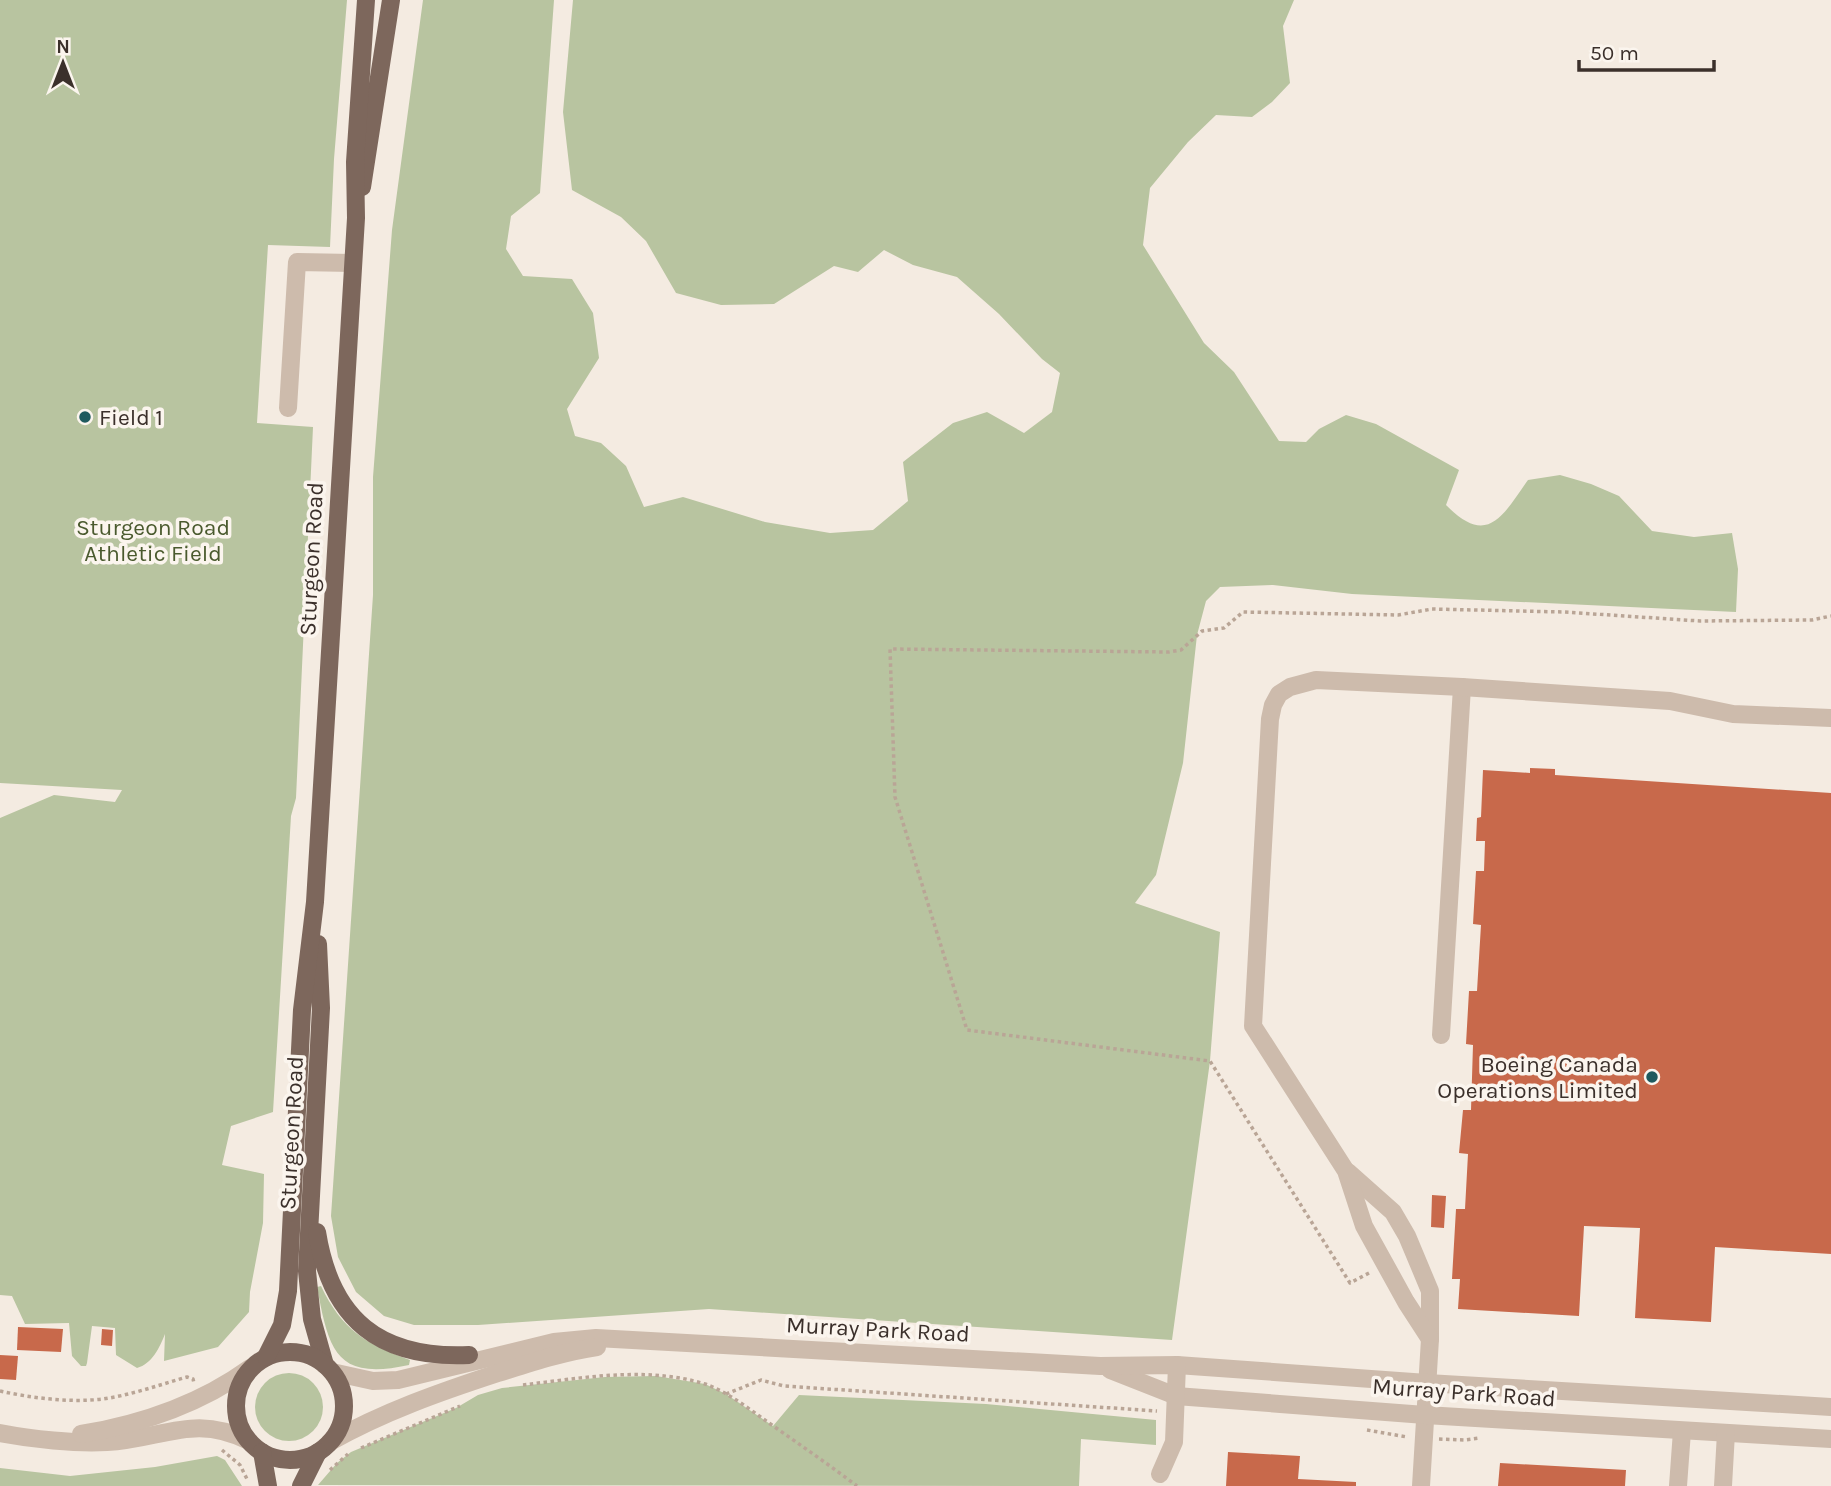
<svg xmlns="http://www.w3.org/2000/svg" width="1831" height="1486" font-family="Karla,sans-serif">
  <style>
    .green { fill: #b8c4a0 }
    .building { fill: #c8694b }
    .lines { fill: none; stroke-linecap: round; stroke-linejoin: round }
    .path { stroke: #b9a596; stroke-width: 3.5; stroke-dasharray: 3.5 3.5; stroke-linecap: butt }
    .minor { stroke: #cdbbac; stroke-width: 18 }
    .major { stroke: #7d675c; stroke-width: 18 }
    .poi-dot { fill: #1f5a5e; stroke: #fbf5ee; stroke-width: 2.5 }
    .labels { text-anchor: middle; stroke-width: 7; stroke-linejoin: round; paint-order: stroke }
    .poi-label { font-size: 23px; fill: #3b302b; stroke: #fbf5ee; text-anchor: start }
    .park-label { font-size: 23px; fill: #4a5a2e; stroke: #fbf5ee }
    .street-label { font-size: 23px; fill: #3b302b; stroke: #fbf5ee }
  </style>
  <rect width="100%" height="100%" fill="#f4ebe1"/>
  <g class="green">
    <path d="M 0,0 L 347,0 L 334,159 L 330,247 L 268,245 L 257,423 L 313,427 L 296,798 L 291,816 L 273,1112 L 231,1126 L 222,1165 L 264,1174 L 263,1223 L 250,1292 L 249,1312 L 218,1347 L 164,1361 L 165,1334 C 160,1347 152,1364 137,1368 L 116,1355 L 115,1328 L 92,1326 L 87,1363 L 86,1366 L 81,1366 L 72,1356 L 69,1323 L 25,1324 L 12,1296 L 0,1295 L 0,818 L 54,795 L 115,802 L 122,790 L 0,783 Z"/>
    <path d="M 423,0 L 554,0 L 540,193 L 511,216 L 506,249 L 523,276 L 572,279 L 593,313 L 599,358 L 567,409 L 575,436 L 601,443 L 626,466 L 644,507 L 683,497 L 765,522 L 830,533 L 873,530 L 908,501 L 903,462 L 953,423 L 987,412 L 1024,433 L 1052,412 L 1060,373 L 1042,359 L 999,314 L 957,277 L 913,265 L 884,250 L 858,272 L 834,266 L 774,304 L 721,305 L 676,293 L 646,241 L 621,217 L 572,190 L 563,112 L 573,0 L 1294,0 L 1283,26 L 1290,83 L 1272,102 L 1252,117 L 1216,115 L 1188,142 L 1150,188 L 1143,245 L 1204,343 L 1234,372 L 1279,441 L 1306,442 L 1319,429 L 1346,415 L 1376,424 L 1459,470 L 1446,505 C 1488,548 1503,515 1528,480 L 1560,475 L 1591,484 L 1619,496 L 1652,531 L 1694,537 L 1732,533 L 1738,569 L 1736,612 L 1352,594 L 1273,585 L 1220,587 L 1206,601 L 1197,635 L 1183,763 L 1156,875 L 1135,903 L 1220,932 L 1210,1061 L 1172,1340 L 709,1309 L 478,1325 L 414,1325 L 384,1316 L 356,1292 L 338,1257 L 331,1216 L 373,595 L 373,477 L 392,230 Z"/>
    <path d="M 321,1286 C 342,1330 366,1344 410,1360 L 409,1365 C 335,1381 329,1350 317,1287 Z"/>
    <circle cx="289" cy="1407" r="34"/>
    <polygon points="656,1376 705,1384 726,1394 773,1426 799,1395 986,1404 1156,1420 1156,1445 1081,1439 1079,1486 318,1485 337,1463 351,1452 456,1408 478,1395 502,1388 605,1377"/>
    <polygon points="217,1456 225,1460 242,1486 0,1486 0,1468 70,1476 155,1467"/>
  </g>
  <g class="building">
    <polygon points="1530,768 1555,769 1555,775 1831,793 1831,1254 1715,1247 1711,1322 1635,1318 1640,1228 1584,1226 1579,1316 1458,1309 1460,1279 1452,1279 1456,1209 1465,1209 1468,1154 1459,1153 1463,1110 1471,1110 1473,1045 1466,1044 1469,991 1477,991 1481,925 1473,924 1476,871 1484,871 1485,841 1476,841 1477,818 1481,817 1483,770 1530,773"/>
    <polygon points="1432,1195 1446,1196 1444,1228 1431,1227"/>
    <polygon points="18,1327 63,1329 61,1352 17,1350"/>
    <polygon points="102,1329 113,1330 112,1346 101,1345"/>
    <polygon points="0,1355 18,1356 16,1380 0,1379"/>
    <polygon points="1228,1452 1300,1456 1298,1479 1356,1482 1356,1486 1226,1486"/>
    <polygon points="1500,1463 1626,1470 1625,1486 1498,1486"/>
  </g>
  <g class="lines">
    <g class="path">
      <polyline points="1369,1273 1350,1283 1210,1061 967,1030 895,797 890,649 1169,652 1181,650 1202,631 1224,628 1243,612 1398,615 1432,609 1564,612 1700,621 1812,620 1831,616"/>
      <path d="M 523,1385 C 581,1378 647,1366 705,1384 C 728,1392 749,1409 769,1423 C 799,1444 828,1464 857,1486"/>
      <path d="M 0,1391 C 32,1398 70,1403 103,1399 C 131,1395 159,1385 187,1377 L 193,1379 L 194,1383"/>
      <polyline points="726,1394 761,1380 784,1386 1157,1411"/>
      <polyline points="1367,1430 1407,1437"/>
      <polyline points="1439,1439 1465,1440 1480,1438"/>
      <polyline points="361,1448 460,1406"/>
      <polyline points="222,1450 240,1465 248,1481"/>
      <polyline points="330,1470 348,1454"/>
    </g>
    <g class="minor">
      <polyline points="288,408 297,262 353,263"/>
      <polyline points="1441,1035 1462,687"/>
      <polyline points="1348,1172 1393,1212 1407,1236 1430,1291 1430,1339 1421,1486"/>
      <polyline points="1430,1339 1406,1302 1364,1226 1346,1171 1253,1026 1270,719 1273,705 1279,694 1290,687 1316,680 1462,687 1670,701 1733,714 1831,718"/>
      <polyline points="1110,1370 1176,1396 1425,1415 1831,1439"/>
      <polyline points="332,1372 373,1381 398,1380 554,1342 596,1338 1100,1366 1177,1365 1427,1383 1831,1407"/>
      <path d="M 0,1433 C 31,1439 76,1444 107,1442 C 163,1439 194,1413 249,1441"/>
      <path d="M 81,1434 C 142,1424 200,1404 250,1368"/>
      <path d="M 330,1442 C 383,1412 440,1392 498,1373 C 530,1363 563,1352 597,1347"/>
      <polyline points="1160,1474 1174,1442 1177,1365"/>
      <polyline points="1678,1486 1682,1431"/>
      <polyline points="1723,1486 1726,1433"/>
    </g>
    <g class="major">
      <polyline points="362,187 391,0"/>
      <polyline points="318,944 321,1008 307,1271 312,1319 325,1365"/>
      <path d="M 317,1232 C 331,1320 380,1359 469,1355"/>
      <circle cx="290" cy="1406" r="54"/>
      <polyline points="266,1357 282,1325 288,1291 302,1010 315,902 356,218 355,162 366,0"/>
      <polyline points="262,1452 268,1486"/>
      <polyline points="301,1486 318,1452"/>
    </g>
  </g>
  <g class="poi-dot">
    <circle cx="85" cy="417" r="7"/>
    <circle cx="1652" cy="1077" r="7"/>
  </g>
  <g class="labels">
    <g class="poi-label">
      <text x="99" y="425">Field 1</text>
      <text x="1638" y="1072" text-anchor="end">Boeing Canada<tspan x="1638" dy="26">Operations Limited</tspan></text>
    </g>
    <g class="park-label">
      <text x="153" y="535">Sturgeon Road<tspan x="153" dy="26">Athletic Field</tspan></text>
    </g>
    <g class="street-label">
      <text transform="translate(311 559) rotate(-87)" y="8">Sturgeon Road</text>
      <text transform="translate(291 1133) rotate(-87)" y="8">Sturgeon Road</text>
      <text transform="translate(878 1329) rotate(3)" y="8">Murray Park Road</text>
      <text transform="translate(1464 1392) rotate(4)" y="8">Murray Park Road</text>
    </g>
  </g>
  <g transform="translate(63 63)" stroke="#fbf5ee" stroke-width="5" paint-order="stroke">
  <path d="M0-5L12 26L0 18L-12 26Z" fill="#3b302b"/>
  <text y="-10" font-size="19" font-weight="bold" text-anchor="middle" fill="#3b302b">N</text>
  </g>
  <path d="M1579 60v10h135v-10" fill="none" stroke="#3b302b" stroke-width="3.5"/>
  <text x="1590" y="60" font-size="21" fill="#3b302b" stroke="#fbf5ee" stroke-width="5" paint-order="stroke">50 m</text>
</svg>
